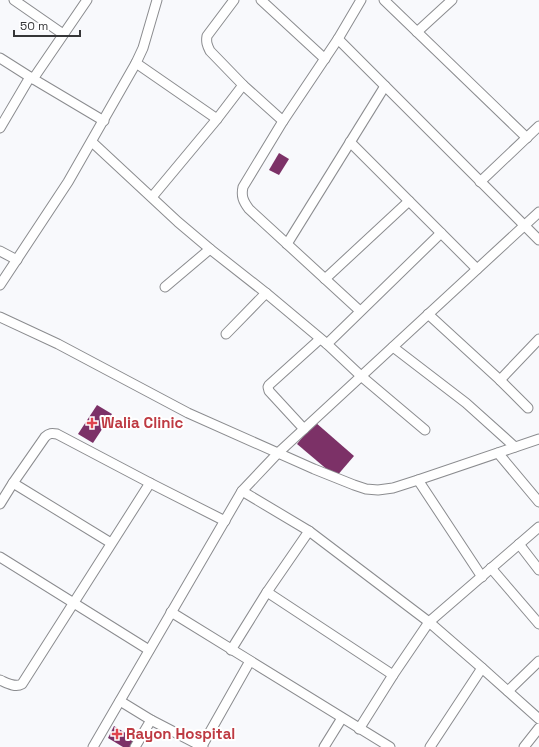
<svg xmlns="http://www.w3.org/2000/svg" width="539" height="747" font-family="'Space Grotesk',sans-serif">
  <style>
    .building { fill: #7c3167 }
    .lines { fill: none; stroke-linecap: round; stroke-linejoin: round }
    .minor-casing { stroke: #8b8c8f; stroke-width: 11 }
    .minor { stroke: #fff; stroke-width: 9 }
    .health-dot { fill: #e0444e; stroke: #fff; stroke-width: 1.5 }
    .labels { text-anchor: middle; stroke-width: 4; stroke-linejoin: round; paint-order: stroke }
    .health-label { font-size: 15px; font-weight: bold; fill: #be3a42; stroke: #fff; text-anchor: start }
  </style>
  <rect width="100%" height="100%" fill="#f8f9fc"/>
  <g class="building">
    <polygon points="279,153 289,159 279,175 269,170"/>
    <polygon points="97,405 112,414 93,443 78,434"/>
    <polygon points="315,422 354,456 336,477 297,444"/>
    <polygon points="114,726 137,740 133,747 123,747 108,738"/>
  </g>
  <g class="lines">
    <defs>
      <g id="minor">
        <polyline points="14,0 63,34"/>
        <path d="M 234,0 L 207,36 C 206,42 207,45 210,51 L 243,85 L 283,121"/>
        <polyline points="261,0 325,59"/>
        <polyline points="384,0 527,138"/>
        <polyline points="417,32 452,0"/>
        <polyline points="338,39 539,240"/>
        <polyline points="0,58 30,77 104,121"/>
        <polyline points="136,63 217,119"/>
        <polyline points="33,79 87,0"/>
        <polyline points="0,128 30,77"/>
        <polyline points="92,142 178,222 210,249 266,293 327,344 361,376 425,430"/>
        <polyline points="350,142 477,269"/>
        <polyline points="480,182 539,126"/>
        <polyline points="152,197 217,119 243,85"/>
        <polyline points="287,244 385,86"/>
        <polyline points="0,251 17,260"/>
        <polyline points="325,279 409,201"/>
        <polyline points="0,285 68,182 136,63 143,48 157,0"/>
        <polyline points="165,287 210,249"/>
        <path d="M 360,311 L 249,209 C 243,201 241,196 243,187 L 283,121 L 338,39 L 361,0"/>
        <polyline points="428,314 500,380 528,408"/>
        <polyline points="0,317 58,344 188,413 314,469 354,485 366,489 378,490 393,488 418,480 539,439"/>
        <polyline points="226,334 266,293"/>
        <polyline points="327,344 441,233"/>
        <polyline points="393,347 466,403 515,447"/>
        <polyline points="500,380 539,339"/>
        <polyline points="304,429 269,391 268,387 269,385 320,339"/>
        <polyline points="498,453 539,502"/>
        <polyline points="418,480 482,577"/>
        <polyline points="13,483 111,543"/>
        <polyline points="242,491 309,531 429,622 482,668 539,719"/>
        <path d="M 0,504 L 13,483 L 45,437 C 49,433 52,433 57,434 L 150,483 L 225,521"/>
        <polyline points="519,544 539,570"/>
        <polyline points="0,557 149,650"/>
        <polyline points="491,568 539,624"/>
        <polyline points="267,592 393,675"/>
        <polyline points="171,612 390,747"/>
        <polyline points="231,650 267,592 309,531"/>
        <path d="M 0,680 C 7,683 15,688 22,684 L 150,483"/>
        <polyline points="508,691 539,661"/>
        <polyline points="120,701 151,720 203,747"/>
        <polyline points="359,729 393,675 429,622 539,527"/>
        <polyline points="202,746 250,661"/>
        <polyline points="93,747 242,491 278,453 539,212"/>
        <polyline points="135,747 151,720"/>
        <polyline points="324,747 342,718"/>
        <polyline points="430,747 482,668"/>
        <polyline points="524,747 539,728"/>
      </g>
    </defs>
    <use href="#minor" class="minor-casing"/>
    <use href="#minor" class="minor"/>
  </g>
  <g class="health-dot">
    <path d="M90 417h4v4h4v4h-4v4h-4v-4h-4v-4h4z"/>
    <path d="M115 728h4v4h4v4h-4v4h-4v-4h-4v-4h4z"/>
  </g>
  <g class="labels">
    <g class="health-label">
      <text x="101" y="428">Walia Clinic</text>
      <text x="126" y="739">Rayon Hospital</text>
    </g>
  </g>
  <path d="M14 30v6h66v-6" fill="none" stroke="#363638" stroke-width="2"/>
  <text x="20" y="30" font-size="12" fill="#363638" stroke="#ffffff" stroke-width="3" paint-order="stroke">50 m</text>
</svg>
